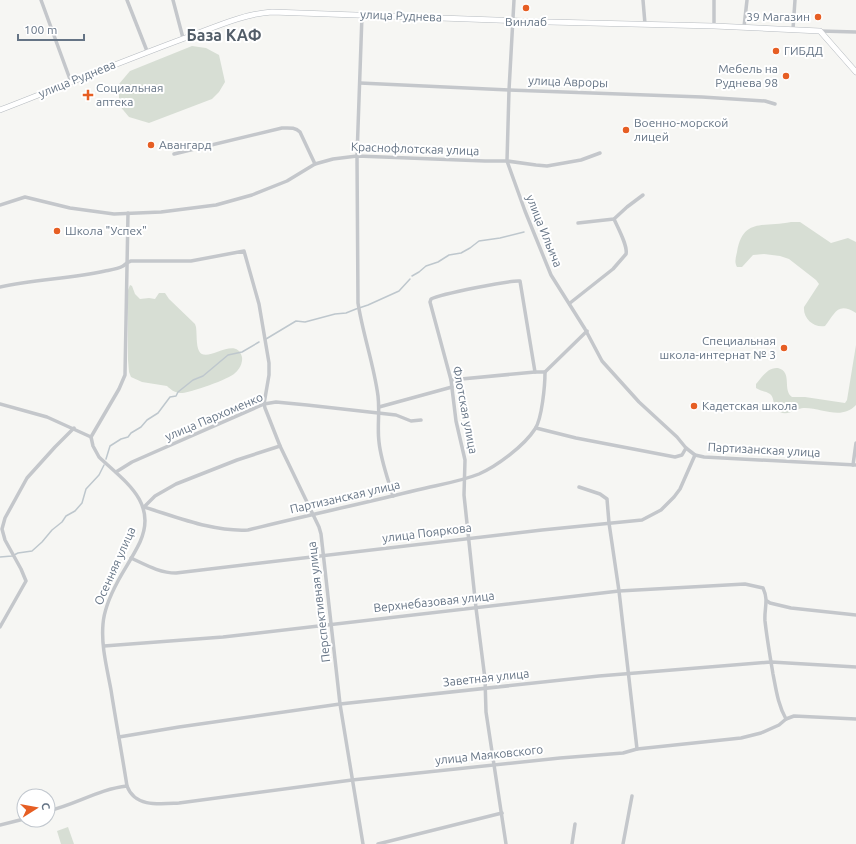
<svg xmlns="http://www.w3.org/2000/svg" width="856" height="844" font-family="Ubuntu,sans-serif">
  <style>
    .green { fill: #d7ded4 }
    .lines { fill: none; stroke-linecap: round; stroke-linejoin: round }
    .stream { stroke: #bec7cd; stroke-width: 1.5 }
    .secondary-casing { stroke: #b6bbc0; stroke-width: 6 }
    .street { stroke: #c4c7cb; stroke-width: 3.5 }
    .secondary { stroke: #fff; stroke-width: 5 }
    .poi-dot { fill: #e65e23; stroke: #fff; stroke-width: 1.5 }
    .labels { text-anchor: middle; stroke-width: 4; stroke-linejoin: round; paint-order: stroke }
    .street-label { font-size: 12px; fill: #657485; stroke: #fff }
    .poi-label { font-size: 12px; fill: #657485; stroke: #fff; text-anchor: start }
    .district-label { font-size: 16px; font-weight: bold; fill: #535e69; stroke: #fff }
  </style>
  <rect width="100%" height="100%" fill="#f6f6f3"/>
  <g class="green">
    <polygon points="192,46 206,48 219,55 225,82 219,92 212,99 149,123 129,117 119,105 119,84 130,71"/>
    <path d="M 791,222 L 800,222 L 831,243 L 848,238 L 856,242 L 856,313 C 837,301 835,314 825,326 C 814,328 803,319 804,307 L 819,284 L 816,280 L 789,259 L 780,256 L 764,254 L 753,255 L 742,267 L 737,267 C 734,262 736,257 737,252 C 743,217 764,228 791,222 Z"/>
    <path d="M 130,285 L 132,286 L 135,294 L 140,299 L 149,298 L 155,299 L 159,293 L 165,293 L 169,299 L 195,324 L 196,327 C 197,334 196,345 199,351 C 206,365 236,334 242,357 C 243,363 239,370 235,373 C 230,379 187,394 180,393 C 175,393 170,389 167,386 L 142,382 L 131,377 L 129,372 L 128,360 L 128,290 Z"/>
    <path d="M 856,345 L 856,405 C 841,421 821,407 803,408 C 795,409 788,416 780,412 C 771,409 776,399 770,394 C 766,391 760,391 756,388 L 756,384 C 762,377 768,367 778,368 C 793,372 782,390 792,397 L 805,397 L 845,403 L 847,400 Z"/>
    <polygon points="68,827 74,844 61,844 57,831"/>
  </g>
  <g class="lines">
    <g class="stream">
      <polyline points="412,276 419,272 426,266 438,262 449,255 461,253 470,248 479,241 500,238 524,232"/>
      <polyline points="266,339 296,321 305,322 335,314 346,313 356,309 368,305 399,291 410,279"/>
      <polyline points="106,459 110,446 121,439 128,437 131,433 141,427 147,420 158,413 170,397 176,396 178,392 193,380 203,376 228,355 242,352 259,342"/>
      <polyline points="0,557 12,556 18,553 32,551 42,542 52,530 62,522 66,516 75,511 82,503 86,489 99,475 104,465"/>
    </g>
    <defs>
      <path id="secondary" d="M 0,110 C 62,86 123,61 185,38 C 213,28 242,14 272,12 L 549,22 L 714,26 L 820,31 L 856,72"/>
    </defs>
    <use href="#secondary" class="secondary-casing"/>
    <g class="street">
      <polyline points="41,0 71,82"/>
      <polyline points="127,0 147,51"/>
      <polyline points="173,0 183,38"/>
      <polyline points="514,0 509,90 507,161 525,211 551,275 585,329 602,361 639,402 677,437 686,448"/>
      <polyline points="643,0 645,24"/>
      <path d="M 362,15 L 357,156 L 358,303 C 363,335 374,365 378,396 C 380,412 377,427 379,442 C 381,461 388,479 393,496"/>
      <polyline points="714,26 714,0"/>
      <polyline points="744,27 747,0"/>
      <polyline points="793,29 795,0"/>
      <polyline points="820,31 856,32"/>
      <polyline points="360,83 509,90 702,97 765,101 775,104"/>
      <path d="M 174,154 L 282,128 C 289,128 295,127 300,132 L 315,164"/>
      <polyline points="0,205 25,197 70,208 114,214 161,212 216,205 252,195 287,181 315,164 333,159 357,156 485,161 507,161 536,165 547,166 581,160 600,153"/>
      <path d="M 128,213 L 125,375 L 119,389 L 91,437 L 93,446 L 99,457 C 124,481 158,502 140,542 C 134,555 125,568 118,581 C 111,594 104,610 103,624 C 101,646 107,668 111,690 C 116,722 122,754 127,786 C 135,808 161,804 179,803 L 352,780 L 560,758 L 623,753 L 637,749 L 741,738 L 761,733 L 779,725 L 786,719 L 794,716 L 856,719"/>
      <polyline points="578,223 614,219 627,207 643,195"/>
      <path d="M 0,287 C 35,279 70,279 105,271 C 110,270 118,269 123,266 C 126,264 127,262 131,261 L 191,261 L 244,251 L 259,304 L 269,363 L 269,375 L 264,404 L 265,408 L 280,446 L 319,527 L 321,534 L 340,704 L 363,844"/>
      <path d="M 570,303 L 613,269 L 626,254 C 628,246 618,228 614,219"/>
      <polyline points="451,380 535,372 545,372 587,331"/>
      <polyline points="0,404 47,417 91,437"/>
      <polyline points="379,407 452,387"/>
      <polyline points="536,428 576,438 675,457 682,455 686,448 695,455 704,457 856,465"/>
      <path d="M 280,446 L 237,460 L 176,484 L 155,496 L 144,507 C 177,517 213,532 248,530 C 304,516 361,504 417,490 C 437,485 459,482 479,474 C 497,466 524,446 535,429 C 542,419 545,385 545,372"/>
      <polyline points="853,465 856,443"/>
      <polyline points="116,472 132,462 264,404 276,402 307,405 396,415 411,421 421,420"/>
      <polyline points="579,487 600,494 607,499 609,523 619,591 637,749"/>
      <path d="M 131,558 C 146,565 160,573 176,573 L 542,530 L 642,520 L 661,510 L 674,497 L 680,489 L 695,455"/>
      <polyline points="767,601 770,603 791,608 856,615"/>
      <polyline points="0,627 26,581 21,569 5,540 2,529 5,518 27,478 55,447 74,428"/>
      <path d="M 104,646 L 223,637 L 619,591 L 745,584 L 763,588 C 769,601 764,608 765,621 C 767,639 770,656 773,674 C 776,689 778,705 786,719"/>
      <polyline points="119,737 179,727 340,704 599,676 771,662 856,667"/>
      <path d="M 48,811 C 75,805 99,789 127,786"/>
      <polyline points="0,825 24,819"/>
      <polyline points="378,844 502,813"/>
      <path d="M 506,844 L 486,712 L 485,679 L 476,608 L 464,495 L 465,460 L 456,421 L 451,380 L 430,302 L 431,299 C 441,294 510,280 520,281 L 535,372"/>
      <polyline points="572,844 575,824"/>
      <polyline points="623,844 632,796"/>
    </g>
    <use href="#secondary" class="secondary"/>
  </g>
  <g class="poi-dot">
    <circle cx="526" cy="8" r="4"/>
    <circle cx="818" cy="17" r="4"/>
    <circle cx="776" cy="51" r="4"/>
    <circle cx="786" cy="76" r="4"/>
    <path d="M86 89h4v4h4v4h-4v4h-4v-4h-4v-4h4z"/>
    <circle cx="626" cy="130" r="4"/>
    <circle cx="151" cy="145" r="4"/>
    <circle cx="57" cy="231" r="4"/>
    <circle cx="784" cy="348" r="4"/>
    <circle cx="694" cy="406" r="4"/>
  </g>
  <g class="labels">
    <g class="street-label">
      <text transform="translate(401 16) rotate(2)" y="4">улица Руднева</text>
      <text transform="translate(77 79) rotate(-22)" y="4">улица Руднева</text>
      <text transform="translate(568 82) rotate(2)" y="4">улица Авроры</text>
      <text transform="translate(415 149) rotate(2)" y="4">Краснофлотская улица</text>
      <text transform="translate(544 231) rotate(68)" y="4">улица Ильича</text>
      <text transform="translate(465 410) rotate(79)" y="4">Флотская улица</text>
      <text transform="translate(214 417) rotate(-23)" y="4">улица Пархоменко</text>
      <text transform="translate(764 450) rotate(3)" y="4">Партизанская улица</text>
      <text transform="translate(345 497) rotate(-13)" y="4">Партизанская улица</text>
      <text transform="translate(427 533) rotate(-7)" y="4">улица Пояркова</text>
      <text transform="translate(115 566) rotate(-66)" y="4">Осенняя улица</text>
      <text transform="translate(319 602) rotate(-97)" y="4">Перспективная улица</text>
      <text transform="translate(434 602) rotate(-6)" y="4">Верхнебазовая улица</text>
      <text transform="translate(486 678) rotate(-6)" y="4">Заветная улица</text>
      <text transform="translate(489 755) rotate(-6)" y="4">улица Маяковского</text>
    </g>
    <g class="poi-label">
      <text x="810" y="21" text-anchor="end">39 Магазин</text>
      <text x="526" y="26" text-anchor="middle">Винлаб</text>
      <text x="784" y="55">ГИБДД</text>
      <text x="778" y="73" text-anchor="end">Мебель на<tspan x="778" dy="14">Руднева 98</tspan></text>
      <text x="96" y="92">Социальная<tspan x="96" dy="14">аптека</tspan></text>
      <text x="634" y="127">Военно-морской<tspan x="634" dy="14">лицей</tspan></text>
      <text x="159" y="149">Авангард</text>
      <text x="65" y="235">Школа "Успех"</text>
      <text x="776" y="345" text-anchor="end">Специальная<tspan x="776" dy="14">школа-интернат № 3</tspan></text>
      <text x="702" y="410">Кадетская школа</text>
    </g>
    <g class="district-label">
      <text x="224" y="41">База КАФ</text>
    </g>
  </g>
  <g transform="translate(36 808) rotate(79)"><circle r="19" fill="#ffffff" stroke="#c1c7ce"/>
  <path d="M0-3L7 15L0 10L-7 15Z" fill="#e65e23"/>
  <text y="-6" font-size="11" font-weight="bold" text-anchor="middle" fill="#657485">С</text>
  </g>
  <path d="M18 34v6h66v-6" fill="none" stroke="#657485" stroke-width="2"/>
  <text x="24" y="34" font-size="12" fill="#657485" stroke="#ffffff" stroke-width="3" paint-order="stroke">100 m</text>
</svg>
